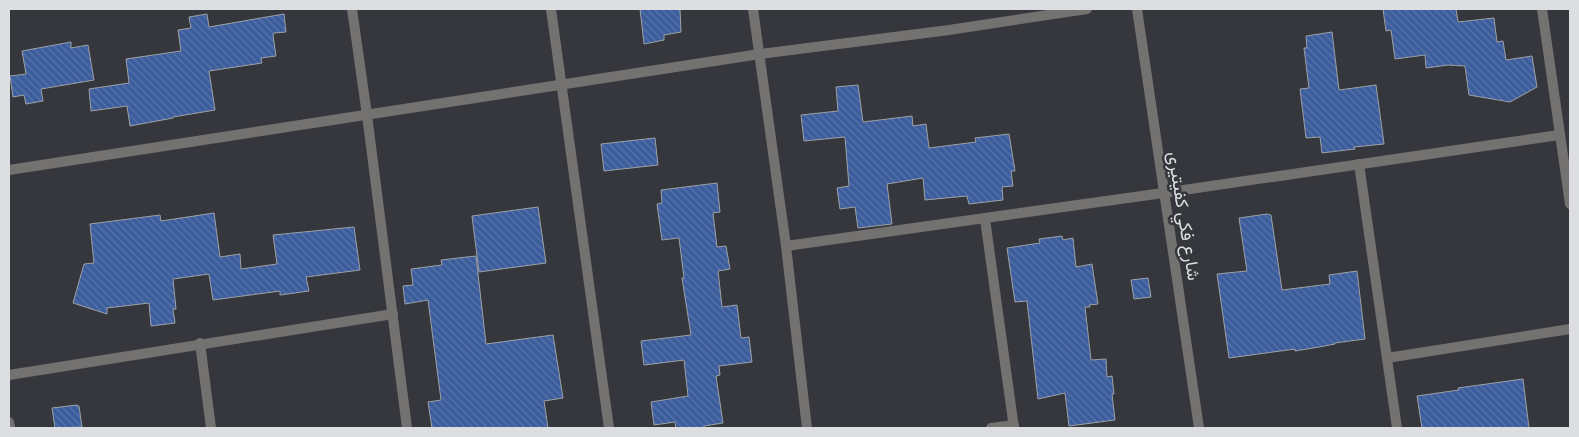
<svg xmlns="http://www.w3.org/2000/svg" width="1579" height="437" font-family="Ubuntu,Vazirmatn,sans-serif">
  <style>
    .building { fill: url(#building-back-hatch); stroke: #9da1a7 }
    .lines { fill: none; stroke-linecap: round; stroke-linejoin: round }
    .minor { stroke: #747270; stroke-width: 10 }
    .labels { text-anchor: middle; stroke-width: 5; stroke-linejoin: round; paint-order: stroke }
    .street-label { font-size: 18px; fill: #dcdee1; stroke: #35373d }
  </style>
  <defs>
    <pattern id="building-back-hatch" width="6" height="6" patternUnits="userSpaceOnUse" patternTransform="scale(1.25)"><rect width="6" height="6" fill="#3c5d9c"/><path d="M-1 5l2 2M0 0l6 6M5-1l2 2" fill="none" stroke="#5874aa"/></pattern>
  </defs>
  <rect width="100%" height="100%" fill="#35373d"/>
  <g class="building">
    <polygon points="640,9 680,9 681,32 664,35 664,40 644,44"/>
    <polygon points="1383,9 1456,9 1458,22 1494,18 1497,42 1503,41 1506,60 1532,56 1537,87 1510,102 1469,95 1465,66 1448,65 1426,68 1425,55 1395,59 1391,30 1386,31"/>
    <polygon points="207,14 209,27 284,14 286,32 274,33 273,35 276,56 261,58 262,63 209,71 215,110 173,117 173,118 130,126 127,106 91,111 89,89 129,83 126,59 181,51 178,30 191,28 189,17"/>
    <polygon points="1332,32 1339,90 1376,85 1384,144 1354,147 1355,149 1322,153 1320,137 1306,138 1300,89 1309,88 1304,48 1307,48 1306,36"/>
    <polygon points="71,42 71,48 88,45 94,80 41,89 43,101 26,104 24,95 13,97 10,76 26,74 22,51"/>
    <polygon points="858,85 863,122 912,116 913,126 926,124 929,148 976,142 975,138 1009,134 1015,171 1011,171 1013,186 1002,187 1003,200 969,204 967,196 925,200 923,178 887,184 892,224 858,228 855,207 840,209 837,188 849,186 845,137 804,141 801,115 838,111 836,87"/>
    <polygon points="655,138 658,165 604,171 601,144"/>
    <polygon points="717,183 720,212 713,213 717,247 726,246 730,269 718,271 722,307 737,305 741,338 749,337 752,362 719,366 720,375 716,376 723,423 704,426 704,428 676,428 675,422 654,425 651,402 688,396 684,360 644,365 641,341 691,335 682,278 684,278 679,238 662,240 657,204 662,203 661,190"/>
    <polygon points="538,207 546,263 479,272 472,216"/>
    <polygon points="214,213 220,257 240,254 241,269 277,264 273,235 354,227 360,270 306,277 309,291 280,295 280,291 213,300 209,274 173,279 176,309 173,309 175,323 151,326 149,303 107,308 107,314 73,303 84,264 94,263 90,224 160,215 161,221"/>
    <polygon points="1267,214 1271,215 1282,290 1330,284 1329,275 1357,271 1365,339 1335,343 1335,344 1319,347 1295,351 1295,349 1229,358 1217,274 1247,271 1239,218"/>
    <polygon points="1062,236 1063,240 1073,238 1076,267 1092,264 1098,304 1089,305 1090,307 1085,307 1091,360 1106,359 1107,377 1112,376 1114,394 1112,394 1115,420 1069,426 1065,393 1038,399 1027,301 1015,302 1007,248 1040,243 1039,239"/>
    <polygon points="476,256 486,344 553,335 563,398 544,401 548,428 432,428 428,402 441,400 428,300 405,304 403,286 413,285 411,269 442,265 441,260"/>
    <polygon points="1148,278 1151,297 1134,299 1131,280"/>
    <polygon points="1523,379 1529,428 1422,428 1417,396 1459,390 1458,388"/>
    <polygon points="77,405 79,406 82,427 55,428 52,408"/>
  </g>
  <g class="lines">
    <g class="minor">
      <polyline points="352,9 367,115 407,428"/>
      <polyline points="551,9 609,428"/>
      <polyline points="753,9 786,246 807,428"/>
      <polyline points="1137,9 1199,428"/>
      <polyline points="1542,9 1570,204"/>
      <polyline points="1359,164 1397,428"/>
      <polyline points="9,170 760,54 949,30 1087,9"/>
      <polyline points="985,219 1014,428"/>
      <polyline points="786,246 1163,193 1559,135"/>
      <polyline points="200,343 211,428"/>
      <polyline points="1387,358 1570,329"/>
      <polyline points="9,375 393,314"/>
      <polyline points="9,422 10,428"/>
      <polyline points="991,428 1014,425"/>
    </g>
  </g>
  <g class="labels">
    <g class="street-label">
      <text transform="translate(1184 216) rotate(81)" y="6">شارع فكي كفيتيرى</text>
    </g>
  </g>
  <rect width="1579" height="437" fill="none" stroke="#dcdee1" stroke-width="20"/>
</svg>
